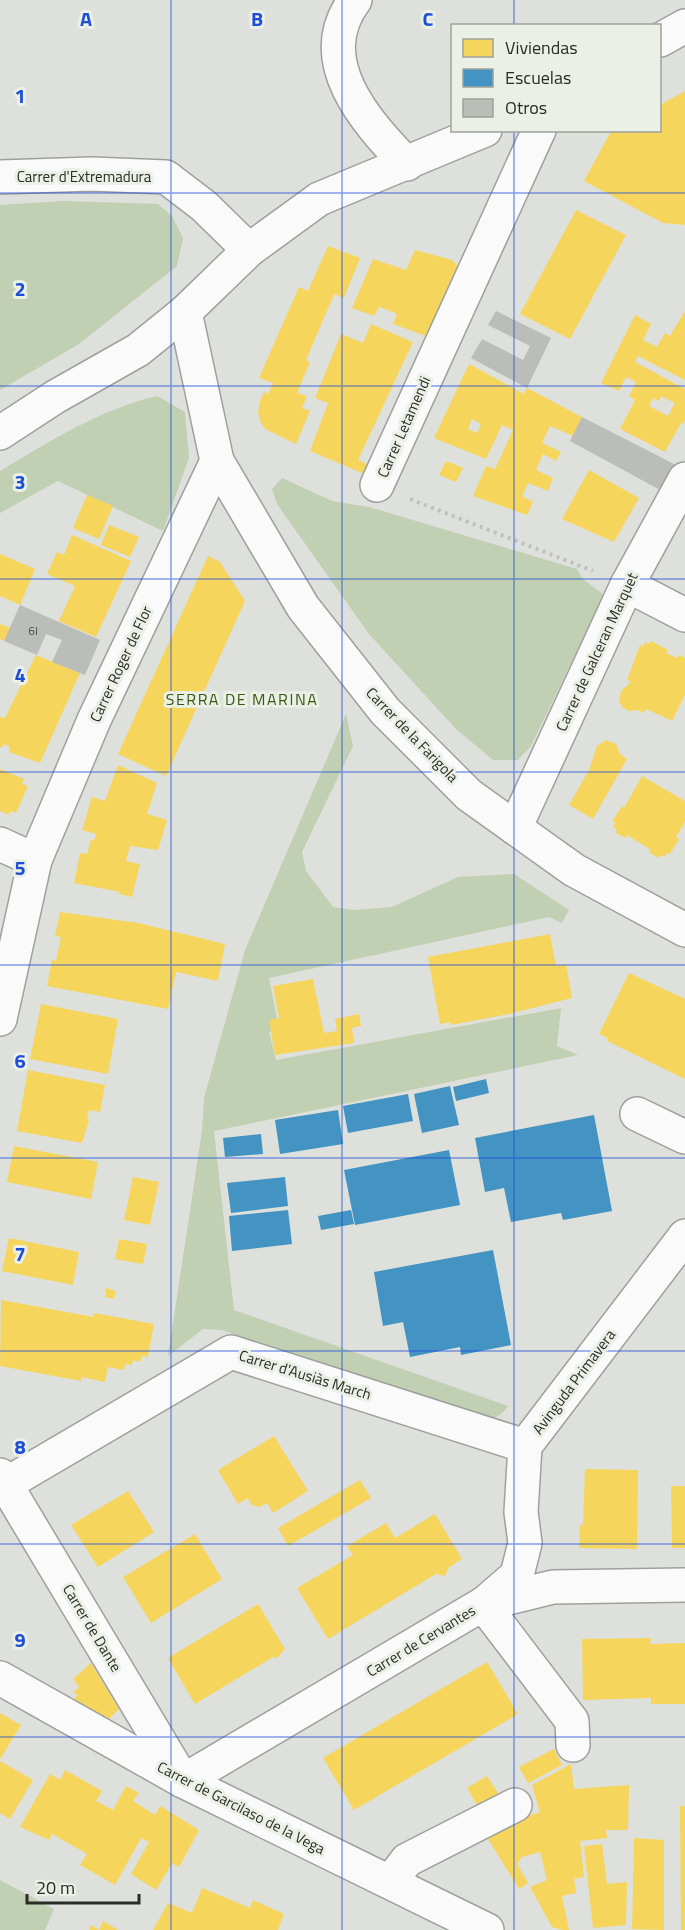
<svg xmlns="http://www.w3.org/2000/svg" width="685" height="1930" font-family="'Titillium Web',sans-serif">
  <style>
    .green { fill: #c1cfb2 }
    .homes { fill: #f6d55c; fill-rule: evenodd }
    .schools { fill: #4393c3 }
    .building { fill: #bbbdb9 }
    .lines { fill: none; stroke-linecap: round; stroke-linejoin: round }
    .minor-casing { stroke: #9ea09c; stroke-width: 36 }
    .path { stroke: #c0c1bf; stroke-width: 4; stroke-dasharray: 3 4.5; stroke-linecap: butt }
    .minor { stroke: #fafafa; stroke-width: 33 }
    .grid { fill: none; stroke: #1d4ed8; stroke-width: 1.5; stroke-opacity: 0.55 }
    .labels { text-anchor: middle; stroke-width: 6; stroke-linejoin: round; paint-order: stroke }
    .number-label { font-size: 12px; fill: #4e504c }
    .street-label { font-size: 15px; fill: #2a2c28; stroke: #ebf0e6 }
    .neighbourhood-label { font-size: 16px; letter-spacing: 1.5px; fill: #3b5712; stroke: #ebf0e6 }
    .grid-label { font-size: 20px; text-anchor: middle; font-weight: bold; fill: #1d4ed8; stroke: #ebf0e6; stroke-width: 6; stroke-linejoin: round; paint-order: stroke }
  </style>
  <rect width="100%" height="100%" fill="#dee0db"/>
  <g class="green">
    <polygon points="64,201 158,204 172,216 183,238 177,266 79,344 0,390 0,205"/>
    <path d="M 157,396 L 185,412 L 189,458 L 163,531 L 58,481 L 0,513 L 0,471 C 50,441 99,410 157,396 Z"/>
    <polygon points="282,478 332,501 369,507 577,569 583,579 604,595 531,746 518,760 493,760 456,729 369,634 277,504 272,489"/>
    <path d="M 346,714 L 353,746 L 302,852 L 306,871 L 333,907 L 354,910 L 392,907 L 458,877 L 514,874 L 569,910 L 562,923 L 549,917 L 269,978 L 279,1029 L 269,1032 L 276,1060 L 561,1008 L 557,1046 L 578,1055 L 214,1131 L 234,1310 L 508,1406 C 501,1417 493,1419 481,1419 L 222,1330 L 203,1329 L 168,1356 L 202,1131 L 204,1098 L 245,950 Z"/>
    <polygon points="0,1880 54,1909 45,1930 0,1930"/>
  </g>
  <g class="homes">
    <polygon points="685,91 685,225 663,223 584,181 610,133 615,130 660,130 660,105"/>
    <polygon points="576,210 626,235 570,339 520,314"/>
    <polygon points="328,246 360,258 344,298 335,294 332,299 306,360 310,362 297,393 307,396 302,408 310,411 296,444 265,429 260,421 258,412 260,401 264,392 268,394 273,383 259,378 299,287 308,291"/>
    <polygon points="415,250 452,260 460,268 434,339 393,324 397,314 388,310 379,307 374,316 352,308 373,259 406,270"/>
    <path d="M 685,311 L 685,380 L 638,356 L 635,362 L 685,389 L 685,421 L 683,424 L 681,423 L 665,452 L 620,429 L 635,400 L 629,396 L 636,382 L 626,377 L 619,391 L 601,383 L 635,315 L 651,324 L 643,340 L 657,347 L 665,333 L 670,336 ZM 661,396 L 675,403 L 668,416 L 649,406 L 653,398 L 659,401 Z"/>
    <polygon points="371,324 413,342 358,460 373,467 369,476 310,451 328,403 315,398 341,334 363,343"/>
    <path d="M 469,364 L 524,394 L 527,388 L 582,417 L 573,436 L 550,426 L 542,443 L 561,452 L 556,461 L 543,454 L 536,470 L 553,478 L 548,491 L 528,483 L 522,496 L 533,502 L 527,515 L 473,496 L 486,466 L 495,469 L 513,430 L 502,425 L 486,459 L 434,438 ZM 472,419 L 481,424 L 477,433 L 468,429 Z"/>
    <polygon points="446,461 463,468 456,482 439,475"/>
    <polygon points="589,470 639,498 614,542 562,519"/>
    <polygon points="87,495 113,506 99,539 73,528"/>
    <polygon points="109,525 139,537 130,557 101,545"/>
    <polygon points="72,535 131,561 96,637 59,621 75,586 47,574 57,552 64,555"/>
    <polygon points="0,554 35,569 20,605 0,596"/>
    <polygon points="208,556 220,562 245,601 166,776 118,754"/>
    <polygon points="0,624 10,628 4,641 0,639"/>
    <polygon points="651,641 668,650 666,653 677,658 678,655 685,658 685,695 672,721 646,709 643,713 637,710 629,711 622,707 619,700 621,691 631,682 627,680 640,645 643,647 645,642 649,644"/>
    <polygon points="36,655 80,673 40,763 9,752 10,747 4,744 2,748 0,747 0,717 5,718"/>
    <polygon points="606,740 616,744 620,754 627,759 593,819 569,805 589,770 597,746"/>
    <polygon points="118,765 157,783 147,814 167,820 158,850 130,846 126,861 140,864 132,897 119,894 120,892 74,883 80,853 87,854 91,840 94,840 96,834 82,830 92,797 105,801"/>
    <polygon points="0,769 24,779 22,784 28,786 16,813 10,811 9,815 0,811"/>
    <polygon points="642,776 685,801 685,822 676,837 679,839 670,854 667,853 665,857 660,855 658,858 649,852 651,850 627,835 625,838 616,833 617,830 613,827 616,823 612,822 622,806 624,808"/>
    <polygon points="60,912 138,923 225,944 218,981 176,972 168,1009 47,986 52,960 56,961 61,937 55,936"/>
    <polygon points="550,934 556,966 566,964 572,998 509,1014 451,1025 450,1022 440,1024 428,957"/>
    <polygon points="629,973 685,999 685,1079 607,1041 608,1038 599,1034"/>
    <polygon points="313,979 324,1033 337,1031 335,1019 359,1014 361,1026 352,1028 354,1043 275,1055 269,1020 279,1018 273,986"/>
    <polygon points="41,1004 118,1019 108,1074 30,1059"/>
    <polygon points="28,1070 105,1085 100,1112 89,1110 87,1119 89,1120 82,1143 17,1131"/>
    <polygon points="14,1146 98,1162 91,1199 7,1182"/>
    <polygon points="133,1177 159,1182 150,1225 124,1220"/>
    <polygon points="9,1238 79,1252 73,1285 2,1271"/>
    <polygon points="119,1239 147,1244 143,1264 115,1259"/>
    <polygon points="106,1288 116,1291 114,1299 105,1297"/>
    <polygon points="1,1300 94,1317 94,1313 154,1324 148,1357 142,1356 140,1362 133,1360 132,1365 125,1364 124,1370 108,1367 105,1382 82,1377 81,1381 0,1366"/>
    <polygon points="274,1436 308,1491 273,1513 267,1503 260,1507 252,1505 247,1498 238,1504 218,1470"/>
    <polygon points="585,1469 638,1470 637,1549 579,1548 580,1525 583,1525"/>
    <polygon points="360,1480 371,1498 288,1546 278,1528"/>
    <polygon points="671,1486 685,1486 685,1548 672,1548"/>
    <polygon points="128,1491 154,1532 98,1567 71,1525"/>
    <polygon points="435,1514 462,1559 449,1567 445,1576 436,1574 328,1639 297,1588 353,1555 347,1546 386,1523 395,1538"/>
    <polygon points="195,1534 222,1579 151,1623 123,1577"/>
    <polygon points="258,1604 285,1649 277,1658 273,1657 195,1704 168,1658"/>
    <polygon points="651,1638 650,1644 685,1643 685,1704 651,1704 651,1698 583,1700 582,1639"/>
    <polygon points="487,1662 518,1714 354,1810 323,1758"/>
    <polygon points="91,1663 119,1709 103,1725 69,1704 78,1695 73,1693 79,1687 73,1679"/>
    <polygon points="0,1713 21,1725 0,1759"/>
    <polygon points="554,1749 562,1765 528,1783 519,1767"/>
    <polygon points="0,1761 33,1780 10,1819 0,1813"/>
    <polygon points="571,1764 574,1789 629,1785 628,1830 606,1830 607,1838 580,1841 584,1877 574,1879 576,1893 562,1896 569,1930 563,1930 552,1927 530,1887 547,1880 540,1852 522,1857 517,1864 528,1883 519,1889 483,1831 540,1812 532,1785"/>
    <polygon points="65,1770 102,1791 96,1801 113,1810 126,1786 139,1793 133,1801 155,1815 160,1806 199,1830 179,1867 172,1863 156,1890 131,1874 149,1842 141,1838 115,1885 80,1865 87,1854 52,1834 49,1840 20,1827 50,1774 60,1780"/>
    <polygon points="487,1776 501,1798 480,1810 467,1788"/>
    <polygon points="680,1806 685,1806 685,1930 681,1930"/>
    <polygon points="634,1838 664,1840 664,1930 632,1929"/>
    <polygon points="602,1844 607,1884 627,1882 626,1925 593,1928 584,1846"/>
    <polygon points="202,1888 250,1908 253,1900 284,1914 278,1930 153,1930 168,1903 192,1913"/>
    <polygon points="103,1921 118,1930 89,1930 91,1925 99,1930"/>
  </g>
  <g class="schools">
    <polygon points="486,1079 489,1093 456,1101 453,1087"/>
    <polygon points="450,1086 459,1125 422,1133 414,1094"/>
    <polygon points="408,1094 413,1121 348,1133 343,1106"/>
    <polygon points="338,1110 343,1144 280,1154 275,1120"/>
    <polygon points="594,1115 612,1211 563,1220 561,1213 511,1222 504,1188 485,1192 475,1138"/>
    <polygon points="261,1134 263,1154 225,1157 223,1138"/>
    <polygon points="449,1150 460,1205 355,1225 344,1170"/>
    <polygon points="285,1177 288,1206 231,1213 227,1183"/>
    <polygon points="288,1210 292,1244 232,1251 229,1216"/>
    <polygon points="351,1210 354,1224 321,1230 318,1216"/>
    <polygon points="493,1250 511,1345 461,1355 460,1347 410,1357 403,1322 383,1326 374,1272"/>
  </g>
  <g class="building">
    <polygon points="496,311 551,338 527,388 471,358 482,339 523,360 530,346 488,325"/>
    <polygon points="582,417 676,465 662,491 570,441"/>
    <polygon points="20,605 100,640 85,675 52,662 62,640 46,634 37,655 4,641"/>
  </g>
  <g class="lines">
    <defs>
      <g id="minor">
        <path d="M 355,0 C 310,60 366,122 407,164"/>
        <polyline points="660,40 685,26"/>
        <polyline points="0,177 92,174 166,177 204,206 249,250"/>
        <polyline points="185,312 217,461 303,607 385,711 469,795 574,870 685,930"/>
        <polyline points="0,433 55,397 138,350 185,312 249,250 319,199 485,130"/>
        <polyline points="377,485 539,130"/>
        <polyline points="627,585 685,615"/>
        <polyline points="515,828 627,585 685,479"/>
        <polyline points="0,844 35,860"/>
        <polyline points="0,1019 35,860 94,720 217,461"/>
        <polyline points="637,1114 685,1137"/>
        <polyline points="0,1475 182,1779"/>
        <polyline points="6,1484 231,1352 525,1446"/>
        <polyline points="487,1601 517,1575 525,1543 521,1512 525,1446 685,1236"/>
        <polyline points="483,1604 572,1721 573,1745"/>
        <polyline points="0,1678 183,1781 487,1930"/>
        <polyline points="183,1781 483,1604 553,1587 685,1585"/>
        <polyline points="390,1882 407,1860 515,1805"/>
      </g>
    </defs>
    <use href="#minor" class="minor-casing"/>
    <polyline class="path" points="410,499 593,571"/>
    <use href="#minor" class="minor"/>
  </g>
  <path class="grid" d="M 171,0 L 171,1930M 342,0 L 342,1930M 514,0 L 514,26M 514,130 L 514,1930M 0,193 L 685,193M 0,386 L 685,386M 0,579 L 685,579M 0,772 L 685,772M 0,965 L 685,965M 0,1158 L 685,1158M 0,1351 L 685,1351M 0,1544 L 685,1544M 0,1737 L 685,1737"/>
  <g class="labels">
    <g class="number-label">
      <text x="33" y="635">6I</text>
    </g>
    <g class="street-label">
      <text x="84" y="182">Carrer d'Extremadura</text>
      <text transform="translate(404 427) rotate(-66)" y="5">Carrer Letamendi</text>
      <text transform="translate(597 652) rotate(-65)" y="5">Carrer de Galceran Marquet</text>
      <text transform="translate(121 664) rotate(-65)" y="5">Carrer Roger de Flor</text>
      <text transform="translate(412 735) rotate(46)" y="5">Carrer de la Farigola</text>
      <text transform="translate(305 1375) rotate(17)" y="5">Carrer d'Ausiàs March</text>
      <text transform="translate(574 1382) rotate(-53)" y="5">Avinguda Primavera</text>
      <text transform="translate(92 1628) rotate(59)" y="5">Carrer de Dante</text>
      <text transform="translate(421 1641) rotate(-31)" y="5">Carrer de Cervantes</text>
      <text transform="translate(241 1808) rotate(27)" y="5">Carrer de Garcilaso de la Vega</text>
    </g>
    <g class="neighbourhood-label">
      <text x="242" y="705">SERRA DE MARINA</text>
    </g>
  </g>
  <g class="grid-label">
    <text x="86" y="26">A</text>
    <text x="257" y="26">B</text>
    <text x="428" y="26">C</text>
    <text x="20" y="103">1</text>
    <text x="20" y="296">2</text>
    <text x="20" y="489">3</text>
    <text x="20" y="682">4</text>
    <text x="20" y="875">5</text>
    <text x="20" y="1068">6</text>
    <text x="20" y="1261">7</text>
    <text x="20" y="1454">8</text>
    <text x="20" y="1647">9</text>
  </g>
  <rect x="451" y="24" width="210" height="108" fill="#ebf0e6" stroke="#9ea29a" stroke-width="1.5"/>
  <rect x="463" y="39" width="30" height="18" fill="#f6d55c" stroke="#9ea29a" stroke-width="1.5"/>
  <text x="505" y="54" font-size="18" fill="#2a2c28">Viviendas</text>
  <rect x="463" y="69" width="30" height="18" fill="#4393c3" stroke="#9ea29a" stroke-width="1.5"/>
  <text x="505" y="84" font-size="18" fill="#2a2c28">Escuelas</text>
  <rect x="463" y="99" width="30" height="18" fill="#bbbdb9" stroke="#9ea29a" stroke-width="1.5"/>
  <text x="505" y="114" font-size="18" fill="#2a2c28">Otros</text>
  <path d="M27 1894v9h112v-9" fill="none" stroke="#2a2c28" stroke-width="3"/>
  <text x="36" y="1894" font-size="18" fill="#2a2c28" stroke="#ebf0e6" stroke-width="4.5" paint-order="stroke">20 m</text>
</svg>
